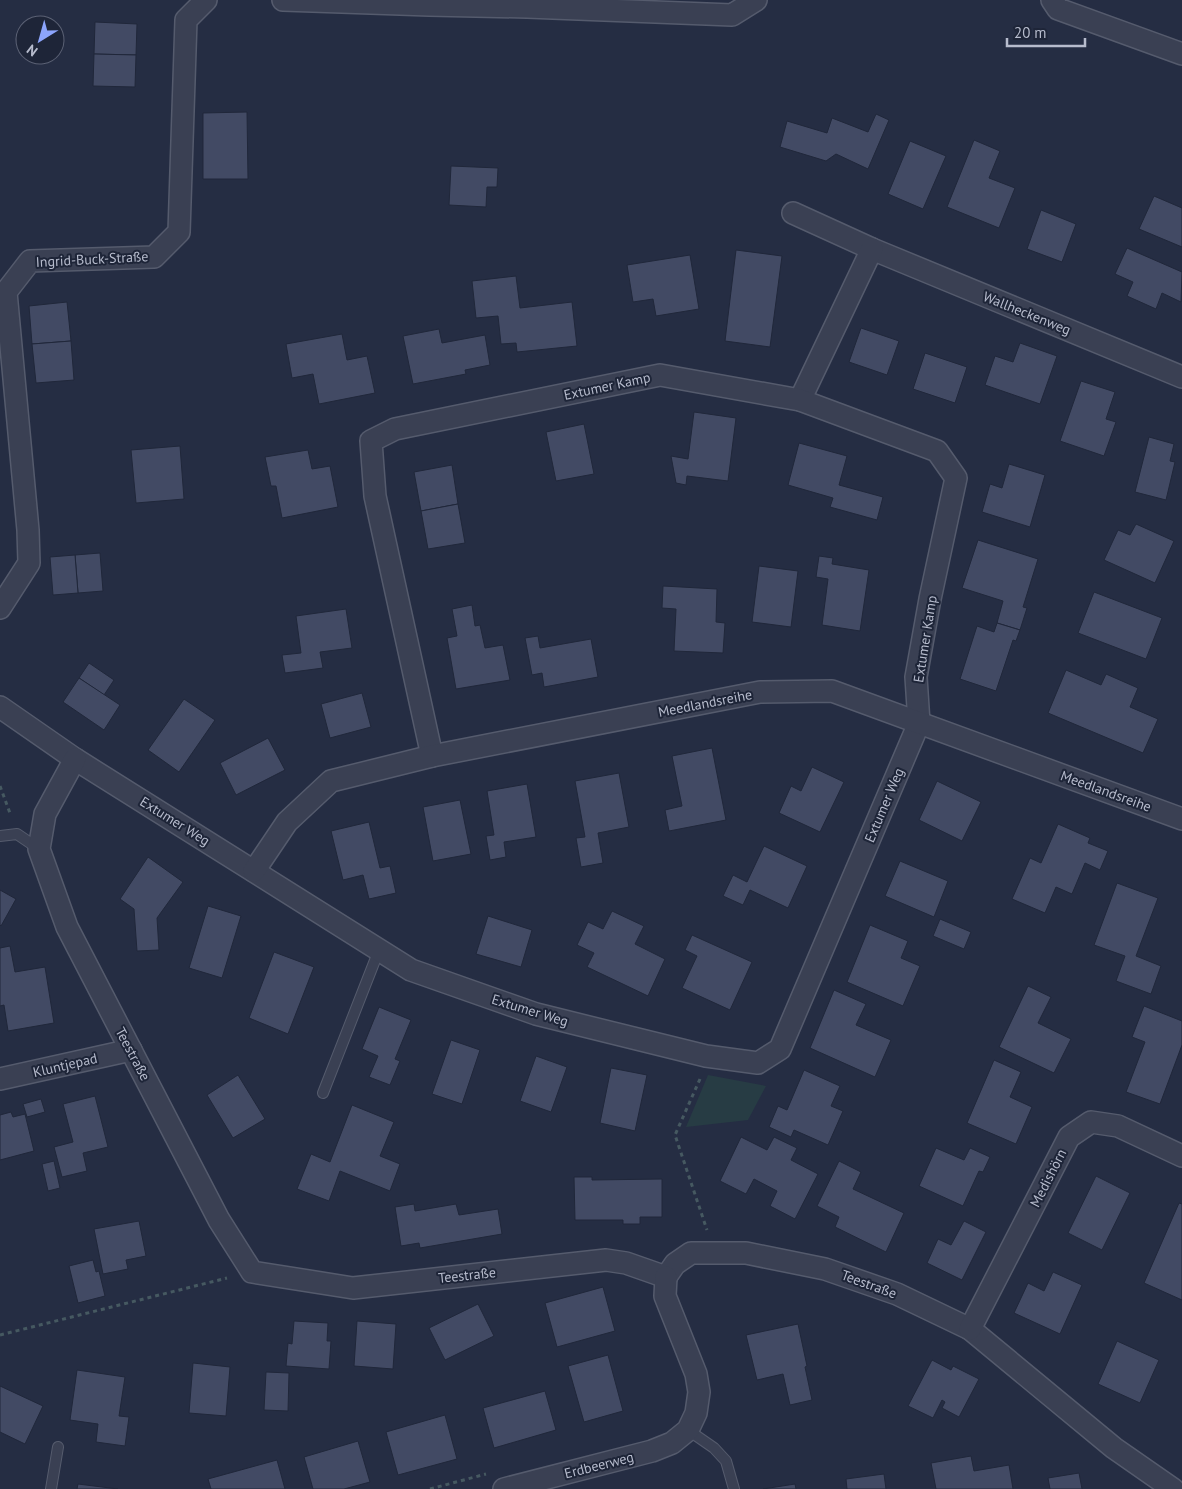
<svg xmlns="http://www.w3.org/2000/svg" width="1182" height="1489" font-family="'PT Sans',sans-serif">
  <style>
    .green { fill: #273c44 }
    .building { fill: #424a64; stroke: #20273a }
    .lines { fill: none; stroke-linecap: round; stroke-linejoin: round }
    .lane-casing { stroke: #555b6d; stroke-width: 12 }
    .street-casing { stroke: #555b6d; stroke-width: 24 }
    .path { stroke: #465961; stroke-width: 3; stroke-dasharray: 4 4; stroke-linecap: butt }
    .lane { stroke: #3a4053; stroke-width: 10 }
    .street { stroke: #3a4053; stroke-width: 21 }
    .labels { text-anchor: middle; stroke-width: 4; stroke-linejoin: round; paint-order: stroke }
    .street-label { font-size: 14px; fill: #b7bccd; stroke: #1e2538 }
  </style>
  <rect width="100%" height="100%" fill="#252d43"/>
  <polygon class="green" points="708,1075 766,1086 748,1120 686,1127"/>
  <g class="building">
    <polygon points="95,22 137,24 136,55 94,54"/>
    <polygon points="94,54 136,55 135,87 93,86"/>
    <polygon points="247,112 248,179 203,179 203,113"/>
    <polygon points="876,114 889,120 868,169 836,154 826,161 780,147 787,121 827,133 832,118 868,132"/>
    <polygon points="974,140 1000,151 989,178 1015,188 999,228 947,207"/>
    <polygon points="910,141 946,156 923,209 888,194"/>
    <polygon points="451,166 498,168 497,187 487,187 486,207 449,205"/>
    <polygon points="1154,196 1182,208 1182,247 1139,229"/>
    <polygon points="1041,210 1076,224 1062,262 1027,249"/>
    <polygon points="1127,248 1182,272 1181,302 1162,293 1156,309 1127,296 1133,282 1115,274"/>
    <polygon points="736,250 782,256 770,347 725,341"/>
    <polygon points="690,255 699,309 656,316 653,299 633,302 627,265"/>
    <polygon points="516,276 520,308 572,302 577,346 517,352 516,343 501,344 498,316 476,318 472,281"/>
    <polygon points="67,302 71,341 32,344 29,306"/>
    <polygon points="861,328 899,341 887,375 849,362"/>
    <polygon points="439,329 442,343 485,335 490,365 465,370 466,374 413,384 403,336"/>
    <polygon points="342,334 347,360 367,356 375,393 319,404 313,374 292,378 286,344"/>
    <polygon points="71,341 74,380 36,383 32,344"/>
    <polygon points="1020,343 1057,356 1040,404 985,385 995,356 1013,362"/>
    <polygon points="925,353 967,367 955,403 913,389"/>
    <polygon points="1081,381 1115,392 1106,419 1116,422 1104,456 1060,441"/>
    <polygon points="694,412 736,418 728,481 687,476 686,485 676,483 671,456 688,459"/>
    <polygon points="584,424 594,474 556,481 546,432"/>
    <polygon points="1149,437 1174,444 1170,461 1175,462 1166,500 1135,492"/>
    <polygon points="799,443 847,456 839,485 883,497 877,520 830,507 833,498 788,485"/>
    <polygon points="180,446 184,499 136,503 131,450"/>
    <polygon points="308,450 312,469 330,466 338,507 282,518 276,486 271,486 265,457"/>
    <polygon points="1009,464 1045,475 1030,527 982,512 990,484 1002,488"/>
    <polygon points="452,465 458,504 421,511 414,472"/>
    <polygon points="458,504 465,543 428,549 421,511"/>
    <polygon points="1136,524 1174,541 1155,583 1104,560 1118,530 1130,535"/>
    <polygon points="978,540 1038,559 1023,607 1027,608 1020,630 997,623 1003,601 962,588"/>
    <polygon points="100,553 103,591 78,593 75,555"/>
    <polygon points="75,555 78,593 53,595 50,557"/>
    <polygon points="819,556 833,558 832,564 869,570 860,631 822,625 828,579 816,577"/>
    <polygon points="759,566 798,571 791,627 752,622"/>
    <polygon points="663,586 717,589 716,622 725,623 723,653 674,651 676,609 662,608"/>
    <polygon points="1094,592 1162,618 1146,659 1078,633"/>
    <polygon points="472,605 475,626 480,625 485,648 503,645 510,680 456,689 447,638 457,636 452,609"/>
    <polygon points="346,609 352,648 320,652 323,668 285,673 282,655 301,653 296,616"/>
    <polygon points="997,623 1020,630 1016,641 1013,640 996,691 960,679 977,626 994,632"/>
    <polygon points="538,636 540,648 591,639 598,677 544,687 542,673 532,675 525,638"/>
    <polygon points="89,663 114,680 104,695 79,678"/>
    <polygon points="1066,670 1101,685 1106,674 1138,688 1130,707 1158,719 1143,753 1048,713"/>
    <polygon points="79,678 120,705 104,730 63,702"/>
    <polygon points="362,693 371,727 330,738 321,704"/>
    <polygon points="184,699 215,720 179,772 148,750"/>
    <polygon points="268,738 285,770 236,795 220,763"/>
    <polygon points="712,748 726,820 669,831 665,810 682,806 672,756"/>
    <polygon points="812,767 844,782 820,832 779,813 791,786 801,791"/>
    <polygon points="619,773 629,827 598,833 603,863 581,867 576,838 585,837 575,781"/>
    <polygon points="937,781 981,802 962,841 919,820"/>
    <polygon points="527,784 536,837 504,842 506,857 490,860 486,836 494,835 487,791"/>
    <polygon points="460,800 471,854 433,861 423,807"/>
    <polygon points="369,822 380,868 390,866 396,893 369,899 363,875 343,880 331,831"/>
    <polygon points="1058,824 1090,838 1088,843 1108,851 1100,870 1085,863 1072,894 1056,887 1045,913 1012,899 1030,858 1041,863"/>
    <polygon points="764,846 807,866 788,908 750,890 743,905 723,896 733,875 747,882"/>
    <polygon points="148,857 183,882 157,918 159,950 137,951 134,909 120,899"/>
    <polygon points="900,861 948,881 934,917 885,896"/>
    <polygon points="1117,883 1158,898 1136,956 1161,966 1151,994 1116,981 1125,956 1094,945"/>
    <polygon points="0,890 16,899 1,926 0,925"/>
    <polygon points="208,906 241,916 222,978 189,968"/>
    <polygon points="612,911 644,926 635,944 665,959 648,996 587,967 594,953 577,945 588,922 603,929"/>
    <polygon points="488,916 532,930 521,967 476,954"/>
    <polygon points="940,919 971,932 964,949 933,936"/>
    <polygon points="870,925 908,941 901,958 920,966 903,1006 847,982"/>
    <polygon points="692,935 752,962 730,1010 682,988 697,956 685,950"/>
    <polygon points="10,946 15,972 45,967 54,1023 8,1031 4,1005 0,1006 0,948"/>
    <polygon points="274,952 314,967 288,1034 249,1018"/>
    <polygon points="1028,986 1051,997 1038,1023 1071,1039 1054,1073 999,1047"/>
    <polygon points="834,990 866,1004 856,1025 891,1040 875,1077 810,1048"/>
    <polygon points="1144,1006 1182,1021 1182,1045 1160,1104 1126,1092 1145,1042 1132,1037"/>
    <polygon points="379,1007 411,1020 395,1059 400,1061 390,1085 369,1077 378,1056 362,1049"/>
    <polygon points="451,1040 480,1050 462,1104 432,1094"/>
    <polygon points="536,1056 567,1067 551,1112 520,1101"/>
    <polygon points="994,1060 1021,1072 1010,1097 1032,1107 1016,1144 967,1123"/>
    <polygon points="611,1068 647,1075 635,1131 600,1123"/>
    <polygon points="804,1070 840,1086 831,1106 843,1111 828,1145 794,1130 791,1137 769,1127 778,1106 787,1110"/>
    <polygon points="238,1075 265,1119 233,1138 207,1095"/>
    <polygon points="95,1096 108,1147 83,1153 87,1171 62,1177 54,1147 73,1142 63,1104"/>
    <polygon points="41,1099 45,1112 27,1117 23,1104"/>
    <polygon points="352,1105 394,1122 380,1156 400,1164 390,1191 340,1171 329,1201 297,1189 311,1154 330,1162"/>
    <polygon points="11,1112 13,1117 25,1114 34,1151 0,1160 0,1115"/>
    <polygon points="741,1137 767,1150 774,1137 797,1148 791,1160 818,1174 795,1219 770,1206 777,1191 754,1179 746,1194 720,1181"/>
    <polygon points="936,1148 964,1160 970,1148 990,1157 983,1172 979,1171 963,1206 919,1186"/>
    <polygon points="54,1161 60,1188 48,1191 42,1164"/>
    <polygon points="839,1161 861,1172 853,1189 904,1213 886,1252 835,1227 839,1217 817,1206"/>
    <polygon points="1096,1176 1130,1193 1102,1250 1068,1233"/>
    <polygon points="574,1177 592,1177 592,1180 662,1179 662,1217 640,1217 640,1224 623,1224 623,1220 575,1220"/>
    <polygon points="1179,1203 1182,1204 1182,1300 1144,1283"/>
    <polygon points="414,1204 415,1211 456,1204 459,1215 498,1209 502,1234 420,1248 419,1243 401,1246 395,1207"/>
    <polygon points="139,1221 146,1256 126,1260 128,1269 103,1274 94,1229"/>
    <polygon points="964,1221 986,1232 962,1280 927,1263 938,1239 951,1245"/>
    <polygon points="93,1260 96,1272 99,1271 105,1296 78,1303 69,1266"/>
    <polygon points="1053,1272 1082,1285 1060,1334 1014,1313 1028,1283 1044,1291"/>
    <polygon points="603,1287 615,1331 557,1347 545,1303"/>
    <polygon points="478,1304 494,1336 445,1360 429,1328"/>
    <polygon points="294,1321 328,1323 327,1341 331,1341 329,1369 286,1366 288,1343 292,1344"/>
    <polygon points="357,1321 396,1324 393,1369 354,1366"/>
    <polygon points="798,1324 807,1366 805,1367 812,1400 790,1405 783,1374 757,1380 746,1335"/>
    <polygon points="1117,1341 1159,1360 1140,1403 1098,1384"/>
    <polygon points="608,1355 623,1411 584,1422 568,1366"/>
    <polygon points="932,1360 951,1370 953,1366 979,1379 959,1417 942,1408 945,1402 942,1400 933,1418 908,1406"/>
    <polygon points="193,1363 230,1367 226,1416 189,1413"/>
    <polygon points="77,1370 125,1377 119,1416 129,1417 125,1446 96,1442 98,1424 70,1420"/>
    <polygon points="266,1372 289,1373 288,1411 264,1410"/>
    <polygon points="0,1386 43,1406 25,1444 0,1432"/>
    <polygon points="545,1391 556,1430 494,1448 483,1408"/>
    <polygon points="445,1415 457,1459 398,1475 386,1432"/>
    <polygon points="358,1441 370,1482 344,1489 313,1489 304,1457"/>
    <polygon points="971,1456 974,1471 1009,1465 1013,1489 936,1489 931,1463"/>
    <polygon points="277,1460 285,1489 211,1489 208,1479"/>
    <polygon points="1079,1473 1082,1489 1050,1489 1048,1478"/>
    <polygon points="884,1474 886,1489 847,1489 846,1479"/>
    <polygon points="78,1484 118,1489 77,1489"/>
    <polygon points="795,1484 796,1489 763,1489"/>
  </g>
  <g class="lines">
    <defs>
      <g id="lane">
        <polyline points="0,836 17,834 39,849"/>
        <polyline points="323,1093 379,950"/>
        <polyline points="688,1430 714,1448 726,1461 734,1489"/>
        <polyline points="51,1489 58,1447"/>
      </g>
      <g id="street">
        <polyline points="283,0 429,5 527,7 732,15 756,0"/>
        <polyline points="1052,0 1058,9 1182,54"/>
        <polyline points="793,213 872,249 1182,377"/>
        <polyline points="800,400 872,249"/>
        <polyline points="0,608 29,563 28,530 6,292 30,261 154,257 179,232 186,20 206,0"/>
        <polyline points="0,707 75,759 411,970 536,1014 706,1056 758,1063 780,1049 919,723 916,677 930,599 956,478 937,451 800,400 660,375 395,429 371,441 375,496 432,756"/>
        <polyline points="75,759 45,814 39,849 67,927 219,1220 252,1272 353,1288 606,1260 626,1263 666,1277 675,1264 691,1253 746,1253 825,1269 897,1294 970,1329 1114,1448 1173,1489"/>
        <polyline points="254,871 287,822 331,781 432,756 760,692 832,691 1182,819"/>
        <polyline points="0,1079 131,1050"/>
        <polyline points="970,1329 1069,1137 1091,1122 1118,1126 1182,1156"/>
        <polyline points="504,1489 652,1451 672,1443 688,1430 696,1413 699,1392 696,1374 665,1296 666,1277"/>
      </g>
    </defs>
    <use href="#lane" class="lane-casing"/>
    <use href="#street" class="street-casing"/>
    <g class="path">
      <polyline points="0,786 11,816"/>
      <polyline points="700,1079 675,1135 707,1230"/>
      <polyline points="0,1335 227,1278"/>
      <polyline points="430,1489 486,1474"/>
    </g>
    <use href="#lane" class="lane"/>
    <use href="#street" class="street"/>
  </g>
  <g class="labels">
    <g class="street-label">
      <text transform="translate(92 259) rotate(-3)" y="5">Ingrid-Buck-Straße</text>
      <text transform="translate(1027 313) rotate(22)" y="5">Wallheckenweg</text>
      <text transform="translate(607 386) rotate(-12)" y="5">Extumer Kamp</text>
      <text transform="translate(925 639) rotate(-81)" y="5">Extumer Kamp</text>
      <text transform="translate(705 703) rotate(-11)" y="5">Meedlandsreihe</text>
      <text transform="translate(1106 791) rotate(20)" y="5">Meedlandsreihe</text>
      <text transform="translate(884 805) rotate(-67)" y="5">Extumer Weg</text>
      <text transform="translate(175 821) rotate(32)" y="5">Extumer Weg</text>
      <text transform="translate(530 1010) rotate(17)" y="5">Extumer Weg</text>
      <text transform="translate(133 1054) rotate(62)" y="5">Teestraße</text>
      <text transform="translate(65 1065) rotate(-13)" y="5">Kluntjepad</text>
      <text transform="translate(1048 1178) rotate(-63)" y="5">Medishörn</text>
      <text transform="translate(467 1275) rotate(-6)" y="5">Teestraße</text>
      <text transform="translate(869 1284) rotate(20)" y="5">Teestraße</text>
      <text transform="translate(599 1465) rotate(-14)" y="5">Erdbeerweg</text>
    </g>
  </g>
  <g transform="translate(40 40) rotate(217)"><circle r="24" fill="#1e2538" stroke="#5b6174"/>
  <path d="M0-4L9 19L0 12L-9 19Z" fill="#8ca5fd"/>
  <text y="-8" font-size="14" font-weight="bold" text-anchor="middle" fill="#b7bccd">N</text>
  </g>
  <path d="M1007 38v8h78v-8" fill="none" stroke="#b7bccd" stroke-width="2.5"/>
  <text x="1014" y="38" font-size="15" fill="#b7bccd" stroke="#1e2538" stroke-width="4" paint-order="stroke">20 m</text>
</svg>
